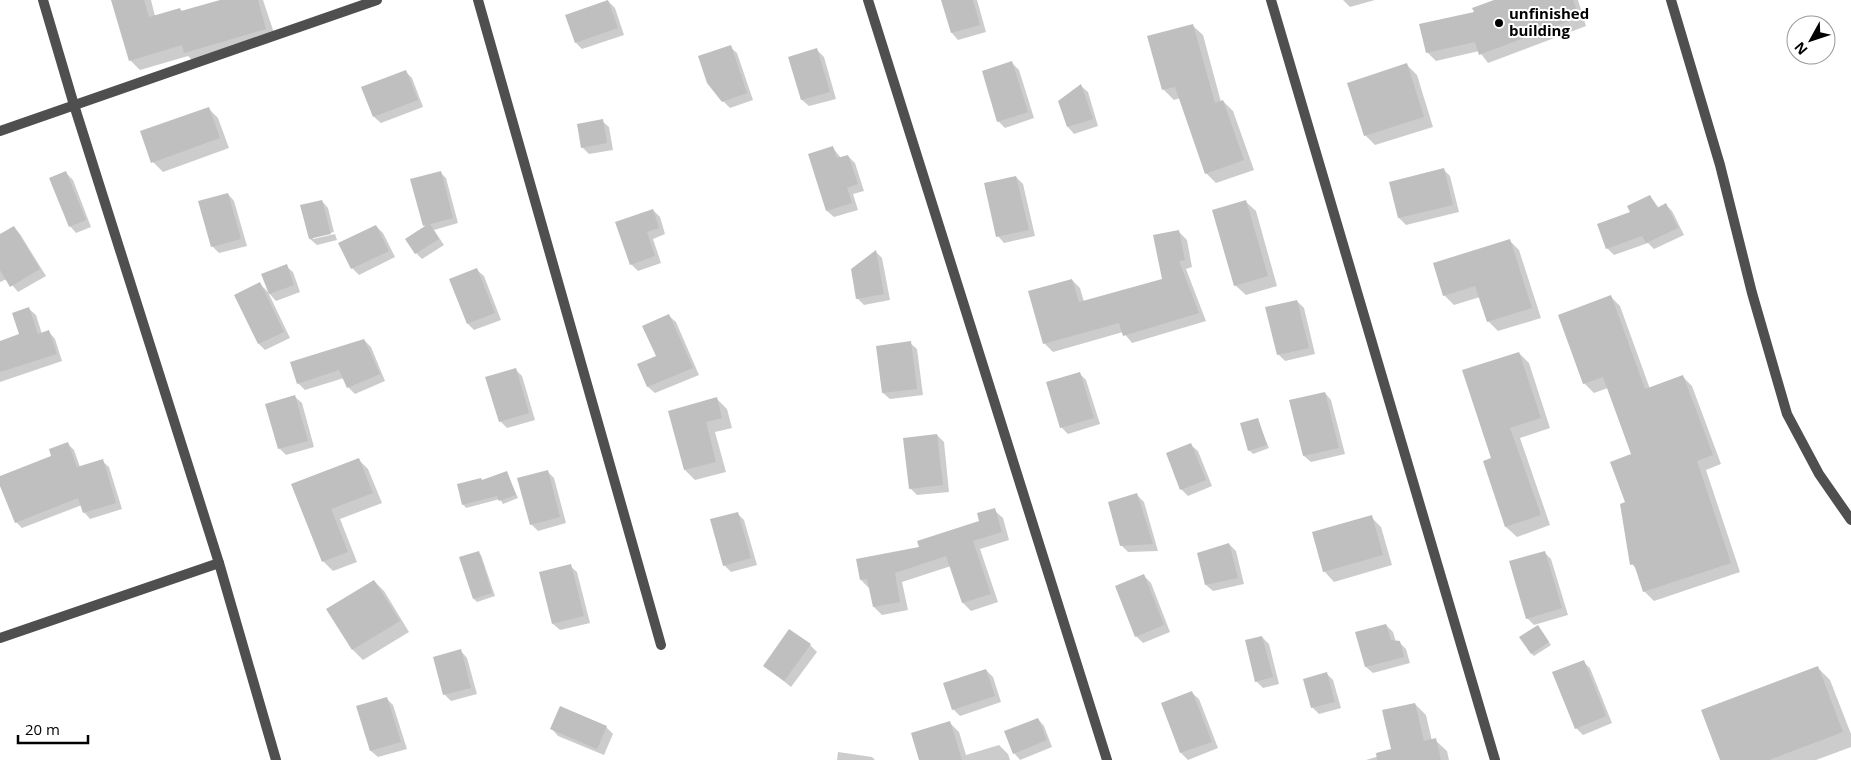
<svg xmlns="http://www.w3.org/2000/svg" width="1851" height="760" font-family="'Open Sans',sans-serif">
  <style>
    .shadow { fill: #0003 }
    .building { fill: #bfbfbf }
    .lines { fill: none; stroke-linecap: round; stroke-linejoin: round }
    .minor { stroke: #4f4f4f; stroke-width: 10 }
    .tertiary { stroke: #4f4f4f; stroke-width: 10 }
    .poi-dot { fill: #000; stroke: #fff; stroke-width: 2 }
    .labels { text-anchor: middle; stroke-width: 4; stroke-linejoin: round; paint-order: stroke }
    .poi-label { font-size: 15px; font-weight: bold; fill: #000; stroke: #fff; text-anchor: start }
  </style>
  <rect width="100%" height="100%" fill="#fff"/>
  <g class="shadow">
    <polygon points="112,0 151,0 155,16 180,9 183,12 225,0 263,0 276,39 195,63 188,56 140,70 130,60"/>
    <polygon points="942,0 977,0 986,32 958,40 952,33"/>
    <polygon points="1343,0 1375,0 1350,7"/>
    <polygon points="1498,0 1578,0 1586,26 1488,63 1479,51 1436,61 1427,52 1475,13"/>
    <polygon points="608,1 615,8 624,35 582,49 576,43"/>
    <polygon points="1192,25 1203,35 1221,102 1223,101 1233,111 1254,170 1216,183 1206,173 1180,98 1174,100 1164,90 1149,37"/>
    <polygon points="730,47 737,53 753,100 730,108 723,101"/>
    <polygon points="817,50 824,57 836,99 809,106 802,100"/>
    <polygon points="1012,63 1019,70 1034,118 1005,128 998,121"/>
    <polygon points="1407,65 1417,75 1433,127 1375,145 1365,135"/>
    <polygon points="406,72 412,78 423,107 381,123 374,117"/>
    <polygon points="1081,86 1088,92 1098,126 1074,134 1068,127"/>
    <polygon points="208,108 218,118 229,148 163,172 153,162"/>
    <polygon points="602,121 609,127 613,150 589,154 582,147"/>
    <polygon points="833,148 841,158 848,156 855,163 864,191 853,194 858,210 834,217 827,211"/>
    <polygon points="1443,169 1450,176 1459,212 1406,225 1399,218 1390,183"/>
    <polygon points="440,172 446,178 458,223 434,230 444,245 422,259 416,253 426,227 424,225"/>
    <polygon points="66,173 73,180 91,227 76,233 70,226"/>
    <polygon points="1016,177 1023,184 1035,236 1004,243 998,236"/>
    <polygon points="228,194 234,201 247,246 219,253 212,246"/>
    <polygon points="1650,196 1659,208 1666,205 1672,211 1684,235 1654,249 1648,243 1614,255 1607,248 1632,212"/>
    <polygon points="322,201 328,208 334,232 313,237 313,239 335,234 337,240 317,245 310,239"/>
    <polygon points="1245,201 1256,211 1277,286 1246,295 1235,285"/>
    <polygon points="653,210 660,217 665,234 653,239 661,263 638,271 631,264"/>
    <polygon points="376,226 383,233 395,257 359,275 352,268"/>
    <polygon points="14,227 20,234 46,276 18,292 7,279 0,282 0,235"/>
    <polygon points="1179,232 1187,240 1192,267 1186,269 1206,321 1132,343 1123,332 1053,352 1045,344 1029,292 1072,280 1080,288 1084,302 1163,280"/>
    <polygon points="1509,240 1519,250 1541,318 1498,331 1488,321 1480,297 1454,305 1444,295"/>
    <polygon points="875,251 882,258 890,300 864,305 857,298"/>
    <polygon points="286,266 293,272 300,292 276,301 268,292 290,338 265,350 259,344 260,284 269,293"/>
    <polygon points="477,270 484,276 501,320 474,330 468,324"/>
    <polygon points="1611,297 1620,306 1650,389 1683,377 1692,386 1721,464 1706,470 1740,572 1654,601 1644,591 1637,570 1632,564 1626,503 1632,455 1608,388 1594,393 1584,383"/>
    <polygon points="1297,301 1304,308 1315,354 1285,361 1278,354"/>
    <polygon points="29,309 36,315 42,334 49,332 55,339 62,361 0,382 0,342 21,335"/>
    <polygon points="669,316 676,322 699,375 655,393 648,387 639,365 657,356"/>
    <polygon points="364,340 371,347 385,381 355,394 348,387 344,378 305,390 298,383"/>
    <polygon points="910,343 917,349 923,395 890,399 883,393"/>
    <polygon points="1519,353 1529,363 1550,428 1520,438 1550,525 1517,537 1506,527 1485,462 1493,459"/>
    <polygon points="515,369 522,376 535,420 507,428 500,421"/>
    <polygon points="1079,373 1086,380 1100,424 1068,434 1061,427"/>
    <polygon points="1325,393 1331,400 1345,454 1311,462 1304,456"/>
    <polygon points="295,397 302,403 314,447 286,455 279,448"/>
    <polygon points="717,399 727,409 732,428 715,432 726,472 695,480 685,470 669,412"/>
    <polygon points="1257,419 1269,448 1253,454 1250,451 1242,424"/>
    <polygon points="937,435 944,442 949,492 917,495 910,488"/>
    <polygon points="67,443 74,450 80,467 102,461 109,467 122,509 90,519 84,512 82,505 22,528 16,522 0,477 53,457"/>
    <polygon points="1191,445 1198,451 1212,486 1188,496 1181,489"/>
    <polygon points="358,459 368,469 382,503 340,519 357,562 333,571 323,561 293,485"/>
    <polygon points="547,471 554,478 566,523 538,531 531,524"/>
    <polygon points="507,473 518,498 503,504 500,499 466,508 463,504 483,481"/>
    <polygon points="1137,495 1144,502 1158,551 1128,552 1121,545"/>
    <polygon points="994,510 1003,518 1009,540 980,549 998,602 971,611 963,603 951,566 902,582 908,610 882,615 874,607 870,589 861,580 921,548 980,521"/>
    <polygon points="737,513 744,520 757,565 731,572 724,565"/>
    <polygon points="1371,517 1381,527 1392,565 1334,582 1324,571"/>
    <polygon points="1229,544 1236,551 1244,584 1213,591 1206,585"/>
    <polygon points="478,552 481,555 495,596 477,602 474,599"/>
    <polygon points="1544,552 1551,559 1568,615 1534,625 1527,618"/>
    <polygon points="570,566 577,572 590,623 560,630 553,624"/>
    <polygon points="1144,576 1151,583 1170,632 1143,643 1136,636"/>
    <polygon points="374,581 384,591 409,632 363,660 353,650 328,609"/>
    <polygon points="1386,625 1393,632 1396,642 1399,642 1406,649 1410,663 1373,673 1366,667 1357,633"/>
    <polygon points="1538,626 1551,645 1534,656 1531,653"/>
    <polygon points="1262,637 1269,644 1279,684 1263,688 1256,681"/>
    <polygon points="810,645 817,652 791,687 764,665"/>
    <polygon points="461,651 467,658 477,694 451,701 444,694"/>
    <polygon points="1583,662 1590,668 1612,723 1583,735 1576,728"/>
    <polygon points="1817,667 1830,680 1851,734 1851,747 1816,760 1721,760"/>
    <polygon points="986,670 993,677 1001,702 960,716 953,709"/>
    <polygon points="1327,674 1333,680 1341,708 1319,714 1312,707"/>
    <polygon points="1192,693 1199,699 1218,748 1188,760 1181,753 1162,704"/>
    <polygon points="386,698 393,705 407,749 378,757 371,751 358,707"/>
    <polygon points="1415,704 1426,715 1432,741 1435,740 1447,751 1449,760 1366,760 1393,752"/>
    <polygon points="1038,719 1044,726 1052,747 1020,760 1014,753"/>
    <polygon points="950,723 959,732 966,755 999,745 1008,754 1010,760 937,760"/>
    <polygon points="606,727 613,734 604,755 558,736 552,729"/>
    <polygon points="838,752 872,757 875,760 837,760"/>
  </g>
  <g class="building">
    <polygon points="111,0 144,0 149,17 180,8 181,11 220,0 258,0 266,29 184,53 182,45 129,61"/>
    <polygon points="608,0 618,28 575,43 565,15"/>
    <polygon points="941,0 973,0 980,25 951,33"/>
    <polygon points="1494,0 1573,0 1579,17 1479,55 1475,42 1426,53 1419,24 1474,12 1472,8"/>
    <polygon points="1193,24 1215,103 1223,100 1244,160 1205,174 1175,87 1162,90 1147,36"/>
    <polygon points="731,45 747,93 722,102 707,83 698,56"/>
    <polygon points="817,48 830,92 801,100 788,57"/>
    <polygon points="1012,61 1028,112 997,122 982,71"/>
    <polygon points="1407,63 1424,117 1364,136 1347,83"/>
    <polygon points="406,70 418,100 373,117 361,87"/>
    <polygon points="1081,84 1093,119 1067,127 1058,101"/>
    <polygon points="209,107 220,138 151,163 140,131"/>
    <polygon points="603,119 607,143 581,148 577,124"/>
    <polygon points="833,146 837,158 848,155 858,184 847,188 852,203 826,211 808,154"/>
    <polygon points="1444,168 1453,205 1398,218 1389,182"/>
    <polygon points="66,171 86,220 69,227 49,178"/>
    <polygon points="441,171 453,218 430,224 439,239 415,254 405,239 428,224 423,226 410,179"/>
    <polygon points="1016,176 1029,230 996,237 984,183"/>
    <polygon points="228,193 241,239 211,247 198,201"/>
    <polygon points="1650,195 1657,208 1666,203 1678,228 1646,243 1642,236 1606,249 1597,224 1630,212 1627,206"/>
    <polygon points="322,200 331,234 309,239 300,205"/>
    <polygon points="1246,200 1268,276 1234,286 1212,210"/>
    <polygon points="653,209 659,228 647,232 655,256 630,265 615,222"/>
    <polygon points="376,225 389,251 351,269 338,243"/>
    <polygon points="14,226 40,269 10,287 0,270 0,234"/>
    <polygon points="1179,230 1185,260 1179,261 1199,313 1123,336 1119,323 1043,344 1028,291 1072,279 1079,302 1162,279 1153,235"/>
    <polygon points="1510,239 1532,308 1487,322 1475,286 1443,296 1433,263"/>
    <polygon points="876,250 884,294 856,299 851,269"/>
    <polygon points="287,264 294,285 269,294 261,274"/>
    <polygon points="477,268 495,313 467,324 449,279"/>
    <polygon points="260,282 284,332 258,344 234,295"/>
    <polygon points="1611,295 1645,389 1683,375 1713,455 1697,461 1731,563 1643,592 1634,564 1630,565 1620,504 1625,502 1610,462 1631,454 1603,377 1583,384 1558,315"/>
    <polygon points="1297,300 1309,348 1277,355 1265,307"/>
    <polygon points="29,307 38,334 49,330 57,354 0,372 0,341 19,334 12,313"/>
    <polygon points="669,314 693,368 647,387 637,364 656,356 642,326"/>
    <polygon points="364,339 380,374 347,388 339,370 297,384 290,362"/>
    <polygon points="911,341 917,389 882,393 876,346"/>
    <polygon points="1519,352 1541,418 1510,428 1541,515 1505,527 1483,461 1491,458 1462,370"/>
    <polygon points="516,368 529,413 499,422 485,377"/>
    <polygon points="1080,372 1094,418 1060,428 1046,382"/>
    <polygon points="1325,392 1339,448 1303,456 1289,400"/>
    <polygon points="295,395 308,441 278,449 265,404"/>
    <polygon points="717,397 722,418 706,422 716,462 684,470 668,411"/>
    <polygon points="1258,418 1267,445 1248,451 1240,423"/>
    <polygon points="937,434 943,485 909,489 903,438"/>
    <polygon points="68,442 77,467 103,459 116,503 83,513 78,498 15,523 0,486 0,476 51,456 49,449"/>
    <polygon points="1191,443 1206,480 1180,490 1166,453"/>
    <polygon points="359,458 373,493 331,509 348,552 322,562 291,484"/>
    <polygon points="548,470 560,517 530,525 517,478"/>
    <polygon points="507,471 516,495 499,501 497,496 462,505 457,484 481,478 482,480"/>
    <polygon points="1137,493 1153,544 1120,546 1108,502"/>
    <polygon points="995,508 1002,532 973,541 991,594 962,603 946,556 895,573 900,602 873,607 867,579 860,580 856,559 919,547 917,541 979,521 977,513"/>
    <polygon points="738,512 751,558 723,566 710,519"/>
    <polygon points="1372,515 1383,555 1323,572 1312,532"/>
    <polygon points="1229,543 1238,578 1205,585 1197,553"/>
    <polygon points="479,551 492,593 473,599 459,557"/>
    <polygon points="1545,551 1562,608 1526,619 1509,561"/>
    <polygon points="571,564 584,616 552,624 539,572"/>
    <polygon points="1144,574 1164,625 1135,637 1115,586"/>
    <polygon points="374,580 400,621 352,650 326,609"/>
    <polygon points="1386,624 1391,640 1400,641 1404,657 1365,667 1355,632"/>
    <polygon points="1538,625 1549,642 1531,654 1519,637"/>
    <polygon points="789,629 811,644 784,681 763,666"/>
    <polygon points="1262,636 1273,677 1255,682 1245,640"/>
    <polygon points="461,649 471,688 443,695 433,657"/>
    <polygon points="1584,660 1606,716 1575,729 1552,672"/>
    <polygon points="1818,666 1843,732 1769,760 1720,760 1701,710"/>
    <polygon points="986,669 995,696 952,710 943,683"/>
    <polygon points="1327,672 1335,702 1311,708 1303,679"/>
    <polygon points="1192,691 1212,742 1180,753 1161,703"/>
    <polygon points="387,697 401,742 370,751 356,706"/>
    <polygon points="1415,703 1424,741 1436,738 1441,760 1377,760 1376,753 1391,749 1382,710"/>
    <polygon points="560,706 607,726 597,749 550,729"/>
    <polygon points="1038,718 1047,740 1013,754 1004,731"/>
    <polygon points="950,721 962,760 919,760 911,733"/>
  </g>
  <g class="lines">
    <g class="minor">
      <polyline points="478,0 661,645"/>
      <polyline points="868,0 1107,760"/>
      <polyline points="1271,0 1495,760"/>
      <polyline points="1671,0 1720,165 1752,293 1787,414 1819,474 1851,520"/>
      <polyline points="0,131 377,0"/>
      <polyline points="0,638 219,563"/>
    </g>
    <polyline class="tertiary" points="43,0 74,105 219,563 276,760"/>
  </g>
  <circle class="poi-dot" cx="1499" cy="23" r="5"/>
  <g class="labels">
    <g class="poi-label">
      <text x="1509" y="19">unfinished<tspan x="1509" dy="17">building</tspan></text>
    </g>
  </g>
  <g transform="translate(1811 40) rotate(230)"><circle r="24" fill="#ffffff" stroke="#999999"/>
  <path d="M0-4L9 19L0 12L-9 19Z" fill="#000000"/>
  <text y="-8" font-size="14" font-weight="bold" text-anchor="middle" fill="#000000">N</text>
  </g>
  <path d="M18 735v8h70v-8" fill="none" stroke="#000000" stroke-width="2.5"/>
  <text x="25" y="735" font-size="15" fill="#000000" stroke="#ffffff" stroke-width="4" paint-order="stroke">20 m</text>
</svg>
